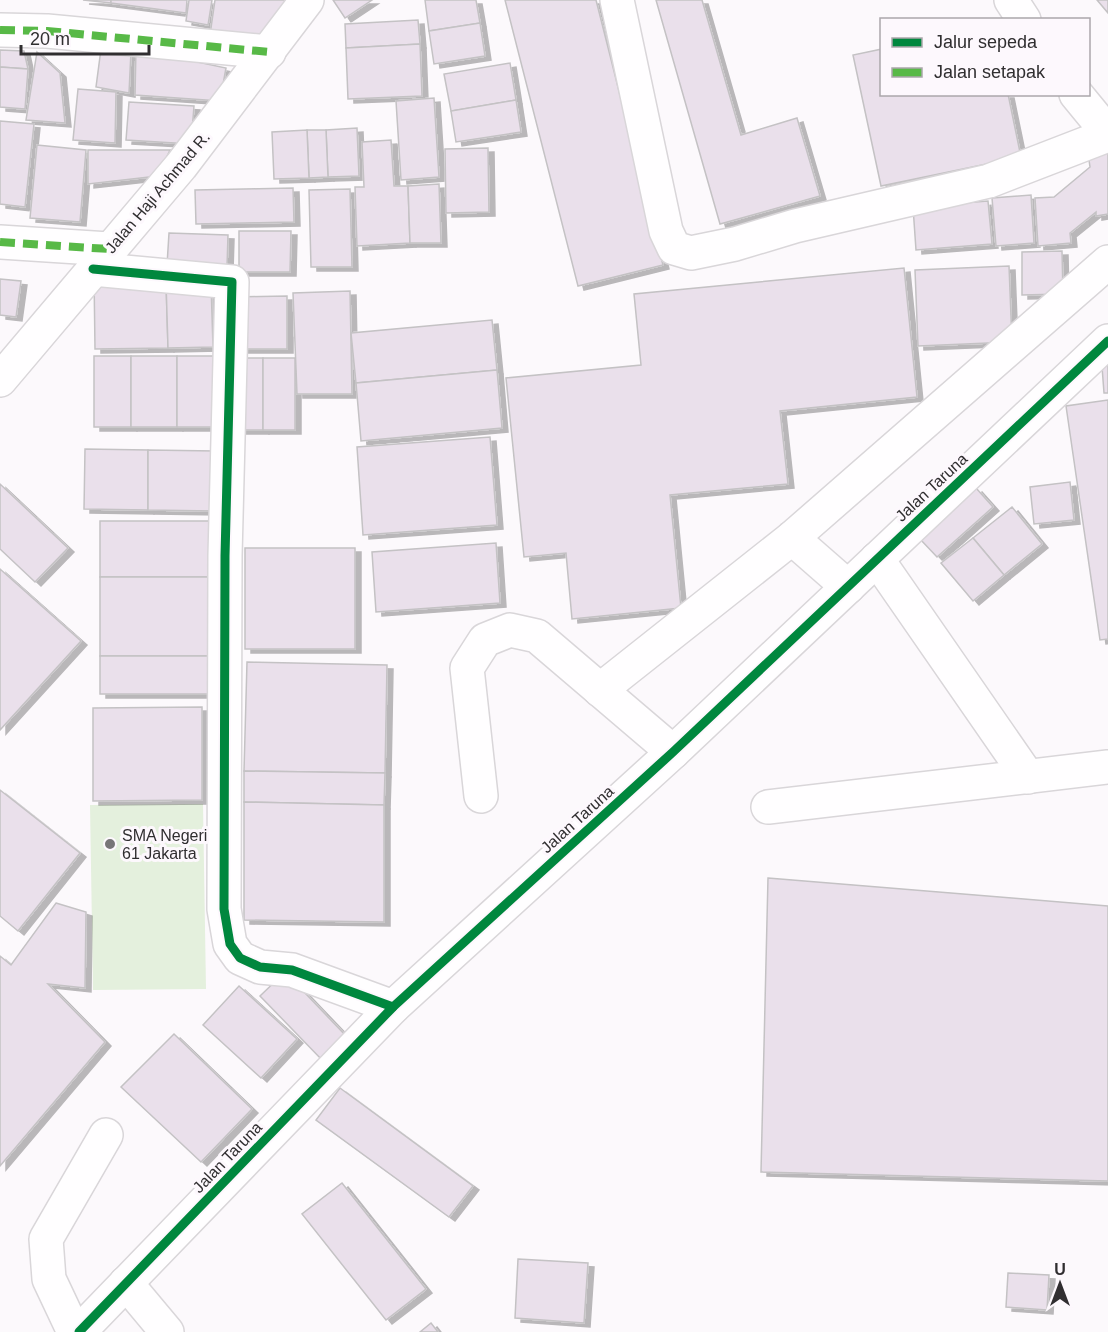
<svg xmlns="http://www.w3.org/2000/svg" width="1108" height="1332" font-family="Helvetica,sans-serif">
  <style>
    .green { fill: #e4f0dd }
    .building { fill: #eae0eb; stroke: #c4c2c4; stroke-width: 1.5; filter: url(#shadow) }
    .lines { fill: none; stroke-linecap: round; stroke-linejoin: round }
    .minor-casing { stroke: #d9d6d9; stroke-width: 36 }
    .minor { stroke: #fffeff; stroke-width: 33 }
    .quiet { stroke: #58b947; stroke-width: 8; stroke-dasharray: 15 8; stroke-linecap: butt }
    .cycleway-casing { stroke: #fdf8fd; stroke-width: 13 }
    .cycleway { stroke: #00873e; stroke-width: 9 }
    .poi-dot { fill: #777577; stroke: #fdf8fd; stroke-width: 2 }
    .labels { text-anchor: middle; stroke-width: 6; stroke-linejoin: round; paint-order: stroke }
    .street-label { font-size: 16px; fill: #302e30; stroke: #fdf8fd }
    .poi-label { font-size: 16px; fill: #302e30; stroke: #fdf8fd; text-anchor: start }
  </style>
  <defs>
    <filter id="shadow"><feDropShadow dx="6" dy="4" stdDeviation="0" flood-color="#0004"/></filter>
  </defs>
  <rect width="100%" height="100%" fill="#fcf9fc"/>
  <polygon class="green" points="203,804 206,989 93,990 90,805"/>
  <g class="building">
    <polygon points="83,0 111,0 111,3"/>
    <polygon points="111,0 187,0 186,13 111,3"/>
    <polygon points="189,0 212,0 208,25 186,21"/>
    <polygon points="215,0 300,0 276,39 210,35"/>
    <polygon points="333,0 372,0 345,18"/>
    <polygon points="425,0 476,0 480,23 429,31"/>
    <polygon points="505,0 596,0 663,265 578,286"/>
    <polygon points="656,0 702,0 741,135 797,118 820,196 720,224"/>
    <polygon points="1097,0 1108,0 1108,13"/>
    <polygon points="418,20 420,44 346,48 345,24"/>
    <polygon points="480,23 485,56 434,64 429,31"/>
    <polygon points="420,44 422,96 348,99 346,48"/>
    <polygon points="101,49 131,51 129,93 96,87"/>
    <polygon points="136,49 226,68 220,101 135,95"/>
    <polygon points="882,49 882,94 1008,94 1021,157 881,186 853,55"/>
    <polygon points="0,50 24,51 28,69 0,67"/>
    <polygon points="37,52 60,73 65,123 26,120"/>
    <polygon points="510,63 516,100 451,111 444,74"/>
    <polygon points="0,67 28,69 25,109 0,107"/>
    <polygon points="78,89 116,92 115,143 73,140"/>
    <polygon points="434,98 439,177 401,180 396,101"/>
    <polygon points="516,100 521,132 456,142 451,111"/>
    <polygon points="129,102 194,106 191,144 126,140"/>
    <polygon points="0,121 34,124 25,207 0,204"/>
    <polygon points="357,128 359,176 328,177 326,130"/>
    <polygon points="307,130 326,130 328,177 309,178"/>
    <polygon points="307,130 309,178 274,179 272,132"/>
    <polygon points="391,140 394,186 408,186 410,243 357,246 355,187 364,187 362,142"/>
    <polygon points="37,145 86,150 80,222 30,218"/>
    <polygon points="488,148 489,212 446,213 445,149"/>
    <polygon points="88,150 170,150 158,176 88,184"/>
    <polygon points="1108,151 1108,214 1096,216 1096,212 1070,233 1071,243 1038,246 1035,198 1054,197 1090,167 1088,153"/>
    <polygon points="439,184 441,243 410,243 408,186"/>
    <polygon points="293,188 294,222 196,224 195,190"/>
    <polygon points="350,189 352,267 311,267 309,190"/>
    <polygon points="1031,195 1034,243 996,246 992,198"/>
    <polygon points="988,201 992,244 916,250 913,207"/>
    <polygon points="239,231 291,231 290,272 239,272"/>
    <polygon points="169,233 228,235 227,267 167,265"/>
    <polygon points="1062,251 1063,294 1022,295 1022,252"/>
    <polygon points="1009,266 1012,342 918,346 915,270"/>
    <polygon points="904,268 917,397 780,411 788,484 670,495 681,608 572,619 566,553 524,557 506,378 641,365 634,294"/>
    <polygon points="94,275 166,282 168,348 95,349"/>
    <polygon points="0,279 21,281 16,317 0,315"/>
    <polygon points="166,282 211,283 213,347 168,348"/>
    <polygon points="350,291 352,394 297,394 293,293"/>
    <polygon points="287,296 287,349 234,349 233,297"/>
    <polygon points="492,320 497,370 356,383 351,333"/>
    <polygon points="1101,353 1108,353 1108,393 1104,393"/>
    <rect x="94" y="356" width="37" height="71"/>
    <rect x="131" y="356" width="46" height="71"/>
    <rect x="177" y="356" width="41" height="71"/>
    <rect x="234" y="358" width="29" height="72"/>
    <rect x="263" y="358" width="32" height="72"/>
    <polygon points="497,370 502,428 361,441 356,383"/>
    <polygon points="1108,400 1108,639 1100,640 1066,406"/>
    <polygon points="490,437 497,525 363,535 357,447"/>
    <polygon points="85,449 148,450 148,510 84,509"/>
    <polygon points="148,450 215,451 214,511 148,510"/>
    <polygon points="1070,482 1074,520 1034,524 1030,487"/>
    <polygon points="0,484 68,548 35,582 0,549"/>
    <polygon points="976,488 993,507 937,557 920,539"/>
    <polygon points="1012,507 1042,544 1004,575 973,538"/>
    <rect x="100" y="521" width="115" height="56"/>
    <polygon points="973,538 1004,575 973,601 941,563"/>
    <polygon points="496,543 500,603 376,612 372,552"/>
    <rect x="245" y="548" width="110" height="101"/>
    <polygon points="0,569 81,641 0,730"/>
    <rect x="100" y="577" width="115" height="79"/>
    <rect x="100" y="656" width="115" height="38"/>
    <polygon points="247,662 387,665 385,773 244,771"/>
    <polygon points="202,707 202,800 93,801 93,708"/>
    <polygon points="244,771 385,773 384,805 244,802"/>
    <polygon points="0,790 80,853 18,931 0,916"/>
    <polygon points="244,802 384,805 384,922 244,920"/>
    <polygon points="768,878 1108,906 1108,1181 761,1172"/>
    <polygon points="56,903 86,912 85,988 48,984 105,1042 0,1166 0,956 11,965"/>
    <polygon points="285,972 348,1038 323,1061 260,996"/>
    <polygon points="239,986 297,1039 261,1078 203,1025"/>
    <polygon points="174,1034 252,1109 201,1162 121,1087"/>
    <polygon points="340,1088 473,1186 449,1217 316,1120"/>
    <polygon points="342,1183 426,1289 386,1320 302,1214"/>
    <polygon points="518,1259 588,1263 584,1323 515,1318"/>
    <polygon points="1008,1273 1049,1275 1047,1310 1006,1307"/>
    <polygon points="431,1323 438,1332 420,1332"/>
  </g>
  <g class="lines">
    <defs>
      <g id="minor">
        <polyline points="617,0 666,231 674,248 691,253 735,244 795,226 989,181 1108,135"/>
        <polyline points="1011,0 1024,20"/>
        <polyline points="0,30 47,31 269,52"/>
        <polyline points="1076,94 1108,133"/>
        <polyline points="0,242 109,249"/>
        <polyline points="93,269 232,282 225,556 224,909 230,944 240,958 260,967 292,970 393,1007"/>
        <polyline points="0,380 181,166 307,0"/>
        <polyline points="792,538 848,587"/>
        <polyline points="877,559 1028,777"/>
        <polyline points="600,690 792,538 1108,262"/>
        <polyline points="481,796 467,668 485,640 510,630 537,636 673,752"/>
        <polyline points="768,807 1108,767"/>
        <polyline points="126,1283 167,1332"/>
        <polyline points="74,1332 49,1279 46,1239 106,1135"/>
        <polyline points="79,1332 393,1007 673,752 1108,341"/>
      </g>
    </defs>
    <use href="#minor" class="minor-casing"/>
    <use href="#minor" class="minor"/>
    <g class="quiet">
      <polyline points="0,30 47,31 269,52"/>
      <polyline points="0,242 109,249"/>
    </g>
    <defs>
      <g id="cycleway">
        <polyline points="93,269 232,282 225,556 224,909 230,944 240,958 260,967 292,970 393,1007"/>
        <polyline points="79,1332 393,1007 673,752 1108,341"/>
      </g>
    </defs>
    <use href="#cycleway" class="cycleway-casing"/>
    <use href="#cycleway" class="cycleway"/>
  </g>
  <circle class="poi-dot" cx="110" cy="844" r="6"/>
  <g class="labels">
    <g class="street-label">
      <text transform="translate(157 192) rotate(-50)" y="6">Jalan Haji Achmad R.</text>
      <text transform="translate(931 487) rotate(-43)" y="6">Jalan Taruna</text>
      <text transform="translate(577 819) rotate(-42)" y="6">Jalan Taruna</text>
      <text transform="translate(227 1157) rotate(-46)" y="6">Jalan Taruna</text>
    </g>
    <g class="poi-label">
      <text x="122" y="841">SMA Negeri<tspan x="122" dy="18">61 Jakarta</tspan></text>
    </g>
  </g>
  <rect x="880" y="18" width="210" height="78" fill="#fdf8fd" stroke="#aba7ab" stroke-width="1.5"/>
  <rect x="892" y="38" width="30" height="9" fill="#00873e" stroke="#aba7ab" stroke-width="1.5"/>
  <text x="934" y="48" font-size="18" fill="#302e30">Jalur sepeda</text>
  <rect x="892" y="68" width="30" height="9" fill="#58b947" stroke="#aba7ab" stroke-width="1.5"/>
  <text x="934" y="78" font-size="18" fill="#302e30">Jalan setapak</text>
  <g transform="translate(1060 1284)" stroke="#fdf8fd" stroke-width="4.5" paint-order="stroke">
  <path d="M0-4.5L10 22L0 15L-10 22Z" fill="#302e30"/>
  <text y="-9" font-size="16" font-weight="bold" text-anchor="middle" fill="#302e30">U</text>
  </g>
  <path d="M21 45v9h128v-9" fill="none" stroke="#302e30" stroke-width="3"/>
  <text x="30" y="45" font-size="18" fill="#302e30" stroke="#fdf8fd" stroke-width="4.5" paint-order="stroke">20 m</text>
</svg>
